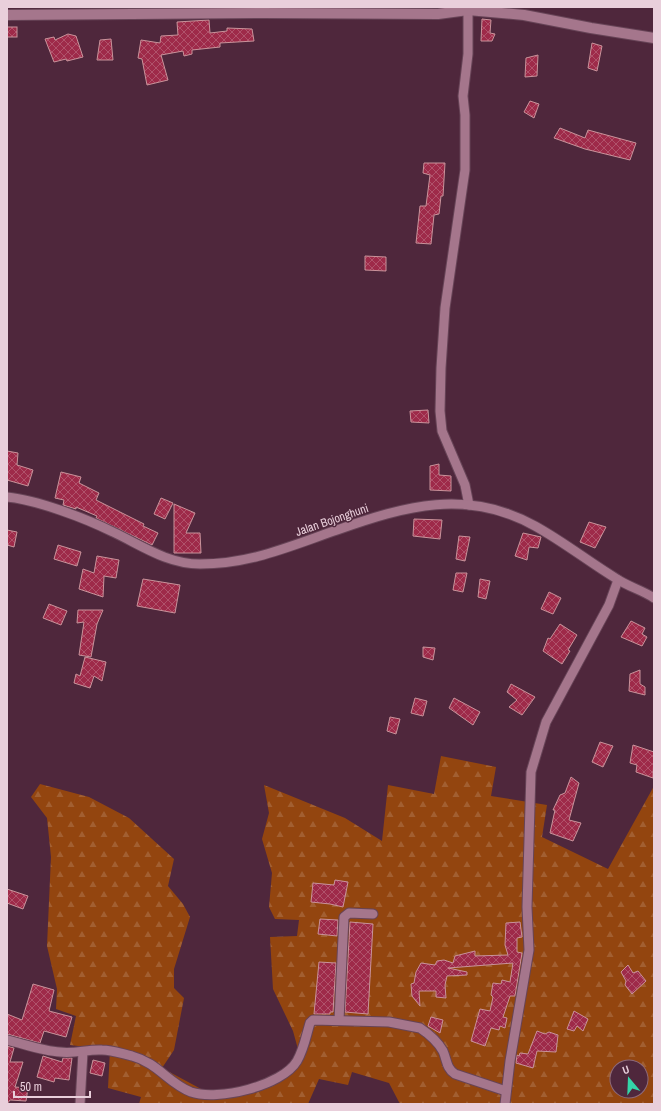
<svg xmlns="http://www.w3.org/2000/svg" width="661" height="1111" font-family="'Archivo Narrow',sans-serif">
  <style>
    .forest { fill: url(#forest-firs); fill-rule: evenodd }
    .building { fill: url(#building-cross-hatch); stroke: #c9939b }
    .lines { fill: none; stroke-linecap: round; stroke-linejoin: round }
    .minor-casing { stroke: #674457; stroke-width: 11 }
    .tertiary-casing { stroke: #674457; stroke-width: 12 }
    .minor { stroke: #a5768c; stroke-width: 9 }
    .tertiary { stroke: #a5768c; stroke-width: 10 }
    .labels { text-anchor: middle; stroke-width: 3; stroke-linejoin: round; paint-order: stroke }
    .street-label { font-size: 12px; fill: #e9cfdb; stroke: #4f273c }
  </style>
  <defs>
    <pattern id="forest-firs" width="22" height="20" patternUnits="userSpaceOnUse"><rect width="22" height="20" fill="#93450f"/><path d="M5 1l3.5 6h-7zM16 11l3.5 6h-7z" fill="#a25f31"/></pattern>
    <pattern id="building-cross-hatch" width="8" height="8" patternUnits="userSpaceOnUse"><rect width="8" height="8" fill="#9e2a49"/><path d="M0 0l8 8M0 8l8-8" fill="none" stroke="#b0526b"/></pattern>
  </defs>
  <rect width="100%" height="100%" fill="#4f273c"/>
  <path class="forest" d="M 441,756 L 496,767 L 491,796 L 547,805 L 542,837 L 608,869 L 654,786 L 654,1104 L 400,1104 L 389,1083 L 352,1072 L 348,1085 L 319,1079 L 308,1104 L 139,1104 L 141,1097 L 108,1088 L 110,1050 L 70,1045 L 76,1016 L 56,1009 L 57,989 L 47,946 L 51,857 L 47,818 L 31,797 L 40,784 L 89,797 L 129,818 L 174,859 L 168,886 L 183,904 L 190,917 L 174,969 L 174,988 L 184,998 L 174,1050 L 162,1068 L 216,1097 L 264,1086 L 301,1060 L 293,1031 L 273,989 L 270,937 L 297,936 L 299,920 L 275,919 L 269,907 L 272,873 L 262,839 L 269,813 L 264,785 L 345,818 L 382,841 L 388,785 L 434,794 ZM 617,1067 L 641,1067 L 641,1091 L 617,1091 Z"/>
  <g class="building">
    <polygon points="482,19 491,20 490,33 495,34 492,41 481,41"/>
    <polygon points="209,20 210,33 227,31 227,28 252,29 254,41 220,43 220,47 192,50 192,54 184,56 183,51 161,55 168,80 147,85 142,59 138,58 141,40 160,43 161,36 178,35 177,22"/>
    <rect x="7" y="27" width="10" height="10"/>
    <polygon points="68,34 76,36 83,57 67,61 66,59 54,62 45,39 54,37 55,40"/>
    <polygon points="111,39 113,60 97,60 100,40"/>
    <polygon points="592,43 602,46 597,71 588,68"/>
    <polygon points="538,55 537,76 525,77 526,58"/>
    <polygon points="530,101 539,104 534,118 524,112"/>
    <polygon points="560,128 585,138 588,130 636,143 630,160 585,149 554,138"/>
    <polygon points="424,163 445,163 443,196 441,196 439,214 434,215 431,244 416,243 420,206 426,206 430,175 423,173"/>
    <polygon points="365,256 386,257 386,271 365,270"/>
    <polygon points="428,410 429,423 411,422 410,411"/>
    <polygon points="7,451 18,453 17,465 33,470 28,486 7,480"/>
    <polygon points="439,464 439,475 451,476 451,491 430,490 430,466"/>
    <polygon points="61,472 81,477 79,483 99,493 96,500 144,524 143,526 158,533 152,545 96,518 97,516 76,507 76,509 63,505 64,500 55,498"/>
    <polygon points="161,498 173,503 165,519 154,514"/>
    <polygon points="174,504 195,513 186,533 200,533 201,553 174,553"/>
    <polygon points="414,519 442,520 440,539 413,536"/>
    <polygon points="589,522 606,527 595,548 580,542"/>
    <polygon points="7,530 17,532 14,547 7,545"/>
    <polygon points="523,533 541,537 538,548 529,547 527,560 515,556"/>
    <polygon points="459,536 470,537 465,561 456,559"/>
    <polygon points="58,545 81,552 77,566 54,559"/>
    <polygon points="97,556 119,560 116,578 104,576 103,597 79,589 83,569 94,573"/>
    <polygon points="456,573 467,573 463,592 453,590"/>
    <polygon points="143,579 180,585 175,613 137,606"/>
    <polygon points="480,579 490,581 486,599 478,597"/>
    <polygon points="549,592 561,598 553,614 541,609"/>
    <polygon points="49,604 67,611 61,625 43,618"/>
    <polygon points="78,610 103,610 97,624 91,657 79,655 84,622 77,623"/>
    <polygon points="631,621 645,628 642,634 647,637 642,646 621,637"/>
    <polygon points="560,624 577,635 568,650 570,651 562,664 543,651 548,638 550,639"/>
    <polygon points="423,647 435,648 433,660 423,657"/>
    <polygon points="85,657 106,662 102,681 94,676 90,688 74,683 76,674 80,676"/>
    <polygon points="640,670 640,684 645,687 645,695 629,691 630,674"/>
    <polygon points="511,684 535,697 522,715 509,707 517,700 507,692"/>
    <polygon points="415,698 427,701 423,716 411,713"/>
    <polygon points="454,698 480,712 473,725 449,708"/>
    <polygon points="390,717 400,719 396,734 387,731"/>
    <polygon points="600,742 613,746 603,767 592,762"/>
    <polygon points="633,745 654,752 653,778 636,772 637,765 630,763"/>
    <polygon points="571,777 579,783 569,820 581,823 573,841 550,833 555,810 553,810 560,795 565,793"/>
    <polygon points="335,880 348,882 343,907 330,904 311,902 313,883 334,885"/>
    <polygon points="7,889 28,896 23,909 7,903"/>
    <polygon points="320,919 338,920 337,936 318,934"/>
    <polygon points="350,922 373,924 368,1014 345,1012"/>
    <polygon points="520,922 522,937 517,938 517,952 522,953 515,996 510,996 503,1017 507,1018 505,1028 500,1026 499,1030 491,1028 485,1046 471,1041 480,1009 490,1011 493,997 491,995 493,983 501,984 502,980 510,982 513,963 448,968 467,972 467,975 447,976 445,985 446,998 436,997 436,991 419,991 420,1006 412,996 411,984 414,983 416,972 421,963 435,965 437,961 444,960 453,963 455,956 475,951 475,956 508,955 505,945 506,923"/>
    <polygon points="319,962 336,963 333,1012 330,1012 330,1014 314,1014"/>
    <polygon points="628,965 633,973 638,971 646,981 632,994 625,985 626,981 621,972"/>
    <polygon points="33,984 54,990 49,1011 72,1017 66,1037 44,1031 40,1043 7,1034 7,1014 22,1020"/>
    <polygon points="574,1011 588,1019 583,1031 577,1026 574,1031 567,1029"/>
    <polygon points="431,1017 443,1020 440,1033 428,1026"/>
    <polygon points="537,1031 545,1034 549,1032 558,1035 556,1052 537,1051 533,1068 516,1063 517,1055 519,1056 520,1053 528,1054"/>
    <polygon points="7,1046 14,1048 10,1062 23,1062 15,1087 28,1088 26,1101 10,1100 7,1104"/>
    <polygon points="43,1056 62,1062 63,1058 72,1058 69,1080 55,1078 54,1082 37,1077"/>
    <polygon points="93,1060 105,1063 102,1076 90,1073"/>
  </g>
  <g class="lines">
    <defs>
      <g id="minor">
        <polyline points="468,10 468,54 463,96 465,115 465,170 445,308 441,368 440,411 442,431 465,485 469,505"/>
        <path d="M 7,497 C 37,500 85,518 113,532 C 141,545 167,564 200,564 C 251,564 290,546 337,530 C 405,506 467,488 535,526 C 564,542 589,562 617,579 C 629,587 642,590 654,598"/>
        <polyline points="339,1020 344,917 349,913 373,914"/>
        <path d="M 7,1040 C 24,1044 43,1051 60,1052 C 75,1054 88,1049 102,1050 C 112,1050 123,1054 132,1056 C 158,1063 168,1083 191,1092 C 218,1101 282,1086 297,1061 C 304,1049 306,1036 310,1023 L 313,1020 L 389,1022 L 420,1028 C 429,1034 438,1042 443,1051 C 447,1060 446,1068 455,1074 L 506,1091"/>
        <polyline points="80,1104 83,1052"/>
        <polyline points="505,1104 510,1061 529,950 527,907 531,772 546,722 609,605 618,580"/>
      </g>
      <polyline id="tertiary" points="7,15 263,13 438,14 468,10 524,15 591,28 654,38"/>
    </defs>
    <use href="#minor" class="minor-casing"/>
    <use href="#tertiary" class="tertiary-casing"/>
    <use href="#minor" class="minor"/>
    <use href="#tertiary" class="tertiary"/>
  </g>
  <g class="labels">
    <g class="street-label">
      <text transform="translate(332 520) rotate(-19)" y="4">Jalan Bojonghuni</text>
    </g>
  </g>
  <rect width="661" height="1111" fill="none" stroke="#e9cfdb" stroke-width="16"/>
  <g transform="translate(629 1079) rotate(341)"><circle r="19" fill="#4f273c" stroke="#8d6a7c"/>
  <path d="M0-3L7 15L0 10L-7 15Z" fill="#34d4a8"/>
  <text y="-6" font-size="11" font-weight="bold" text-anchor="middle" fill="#e9cfdb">U</text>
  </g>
  <path d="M14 1091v6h76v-6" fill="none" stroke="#e9cfdb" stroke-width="2"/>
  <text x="20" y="1091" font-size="12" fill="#e9cfdb" stroke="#4f273c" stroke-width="3" paint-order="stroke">50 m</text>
</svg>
